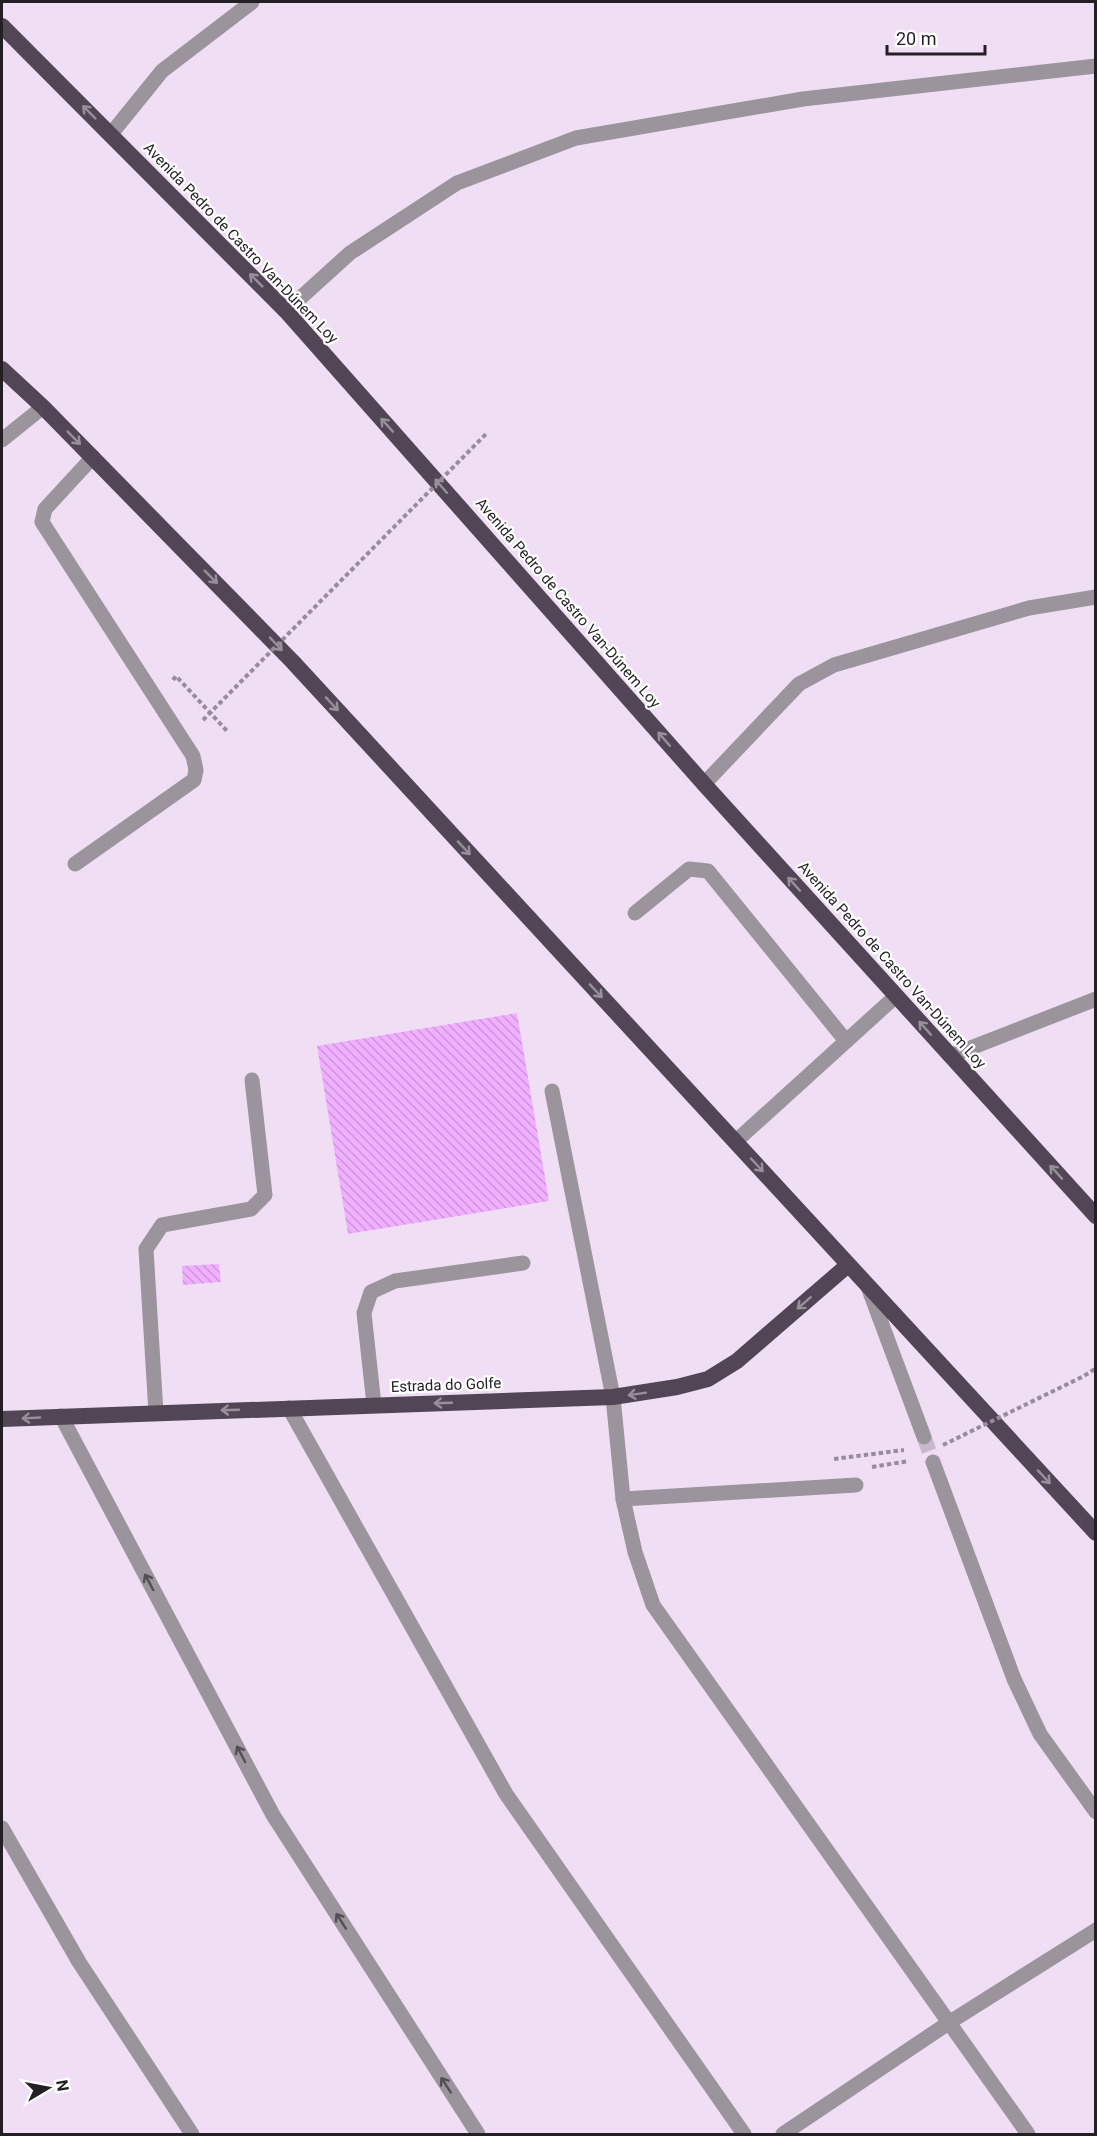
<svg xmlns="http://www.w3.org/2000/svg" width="1097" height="2136" font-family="Roboto,sans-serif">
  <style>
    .building { fill: url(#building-back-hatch) }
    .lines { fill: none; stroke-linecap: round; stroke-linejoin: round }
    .minor-tunnel { stroke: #c7b8cb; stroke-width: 15; stroke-dasharray: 15 8; stroke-linecap: butt }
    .path { stroke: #988c9b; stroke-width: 4; stroke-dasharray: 4.5 3; stroke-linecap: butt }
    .service { stroke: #9b949c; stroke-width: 15 }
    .minor { stroke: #9b949c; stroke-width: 15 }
    .trunk { stroke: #524656; stroke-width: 16 }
    .path-bridge { stroke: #988c9b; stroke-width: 4; stroke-dasharray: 4.5 3; stroke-linecap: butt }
    .oneway { stroke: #97909a }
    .oneway2 { stroke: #544d55 }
    .labels { text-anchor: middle; stroke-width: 4.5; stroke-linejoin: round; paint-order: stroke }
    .street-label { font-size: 15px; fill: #241e25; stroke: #fff }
  </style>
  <defs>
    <pattern id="building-back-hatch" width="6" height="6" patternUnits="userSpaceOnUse" patternTransform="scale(1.5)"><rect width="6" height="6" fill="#f1afff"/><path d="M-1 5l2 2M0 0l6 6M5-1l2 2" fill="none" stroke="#ce96da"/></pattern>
  </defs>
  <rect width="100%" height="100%" fill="#f0dff4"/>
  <g class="building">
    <polygon points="517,1013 549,1201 348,1234 317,1046"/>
    <polygon points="219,1264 221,1282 183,1285 182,1266"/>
  </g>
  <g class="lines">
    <polyline class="minor-tunnel" points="924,1437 933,1462"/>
    <g class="path">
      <polyline points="173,680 176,676 228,732"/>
      <polyline points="834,1459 904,1450"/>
      <polyline points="872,1467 909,1461"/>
    </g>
    <g class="service">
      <polyline points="75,864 194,780 196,770 193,756 42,522 45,509 93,457"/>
      <polyline points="635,913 689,869 708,871 846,1041"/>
      <polyline points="552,1091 613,1397"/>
      <polyline points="735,1142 896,996"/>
      <polyline points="374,1405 364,1313 371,1292 395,1281 523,1263"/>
      <polyline points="156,1413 146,1249 162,1225 251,1209 265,1195 252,1080"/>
      <polyline points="623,1499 856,1485"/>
    </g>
    <g class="minor">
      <polyline points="111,134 162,71 252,2"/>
      <polyline points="286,311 350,253 457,183 576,138 803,99 1096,66"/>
      <polyline points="2,440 43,407"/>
      <polyline points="704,784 799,684 834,665 1029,608 1096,597"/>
      <polyline points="950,1056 1096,999"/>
      <polyline points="868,1287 924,1437"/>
      <polyline points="613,1397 623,1499 635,1552 653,1605 1028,2134"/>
      <polyline points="289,1408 506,1794 744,2134"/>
      <polyline points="61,1416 273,1815 478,2134"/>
      <polyline points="933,1462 1014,1679 1040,1734 1096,1812"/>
      <polyline points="2,1828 79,1962 192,2134"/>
      <polyline points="783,2134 950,2022 1096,1930"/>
    </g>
    <g class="trunk">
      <polyline points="2,26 286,311 704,784 1096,1216"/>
      <polyline points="2,369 43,407 292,661 1096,1533"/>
      <polyline points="2,1419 613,1397 677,1387 708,1379 737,1361 848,1265"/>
    </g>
    <g class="path-bridge">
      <polyline points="203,720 486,434"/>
      <polyline points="943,1445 1084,1376 1096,1368"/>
    </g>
  </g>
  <defs><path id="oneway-shaft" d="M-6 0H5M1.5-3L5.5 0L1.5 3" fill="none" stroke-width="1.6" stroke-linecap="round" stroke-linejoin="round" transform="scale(1.5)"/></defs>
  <g class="oneway">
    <use href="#oneway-shaft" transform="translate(89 112) rotate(-135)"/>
    <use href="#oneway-shaft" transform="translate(256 280) rotate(-135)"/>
    <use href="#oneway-shaft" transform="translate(387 425) rotate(-132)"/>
    <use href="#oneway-shaft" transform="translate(74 438) rotate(45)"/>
    <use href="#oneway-shaft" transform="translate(441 486) rotate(-131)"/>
    <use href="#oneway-shaft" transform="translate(211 577) rotate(45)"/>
    <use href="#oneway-shaft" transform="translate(276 644) rotate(47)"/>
    <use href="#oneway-shaft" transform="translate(332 704) rotate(47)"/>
    <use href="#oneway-shaft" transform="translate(664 739) rotate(-131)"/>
    <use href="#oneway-shaft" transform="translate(464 848) rotate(47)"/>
    <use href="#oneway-shaft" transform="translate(794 884) rotate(-132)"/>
    <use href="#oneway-shaft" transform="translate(596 991) rotate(47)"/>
    <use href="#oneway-shaft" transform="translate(925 1028) rotate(-132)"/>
    <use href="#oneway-shaft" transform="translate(757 1165) rotate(47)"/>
    <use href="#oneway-shaft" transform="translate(1056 1172) rotate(-132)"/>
    <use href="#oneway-shaft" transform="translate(804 1303) rotate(139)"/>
    <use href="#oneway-shaft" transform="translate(637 1394) rotate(171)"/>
    <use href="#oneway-shaft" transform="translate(443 1403) rotate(178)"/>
    <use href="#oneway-shaft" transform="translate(230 1410) rotate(178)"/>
    <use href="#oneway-shaft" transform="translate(31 1418) rotate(177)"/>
    <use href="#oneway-shaft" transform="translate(1044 1477) rotate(47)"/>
  </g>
  <g class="oneway2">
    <use href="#oneway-shaft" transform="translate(149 1582) rotate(-118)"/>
    <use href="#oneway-shaft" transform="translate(241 1754) rotate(-118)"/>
    <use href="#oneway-shaft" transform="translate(341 1921) rotate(-123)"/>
    <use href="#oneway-shaft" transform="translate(446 2085) rotate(-123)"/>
  </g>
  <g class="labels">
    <g class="street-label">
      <text transform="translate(241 243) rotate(46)" y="5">Avenida Pedro de Castro Van-Dúnem Loy</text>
      <text transform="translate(568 603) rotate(49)" y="5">Avenida Pedro de Castro Van-Dúnem Loy</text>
      <text transform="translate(892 965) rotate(48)" y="5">Avenida Pedro de Castro Van-Dúnem Loy</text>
      <text transform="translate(446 1385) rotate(-2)" y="5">Estrada do Golfe</text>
    </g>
  </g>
  <rect width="1097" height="2136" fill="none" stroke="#241e25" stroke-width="6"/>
  <g transform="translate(48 2088) rotate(80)" stroke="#ffffff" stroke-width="4.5" paint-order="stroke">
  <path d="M0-4.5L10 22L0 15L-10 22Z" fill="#241e25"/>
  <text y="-9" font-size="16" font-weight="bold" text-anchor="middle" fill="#241e25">N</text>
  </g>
  <path d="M887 45v9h98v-9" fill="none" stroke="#241e25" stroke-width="3"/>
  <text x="896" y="45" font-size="18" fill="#241e25" stroke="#ffffff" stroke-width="4.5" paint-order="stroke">20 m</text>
</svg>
